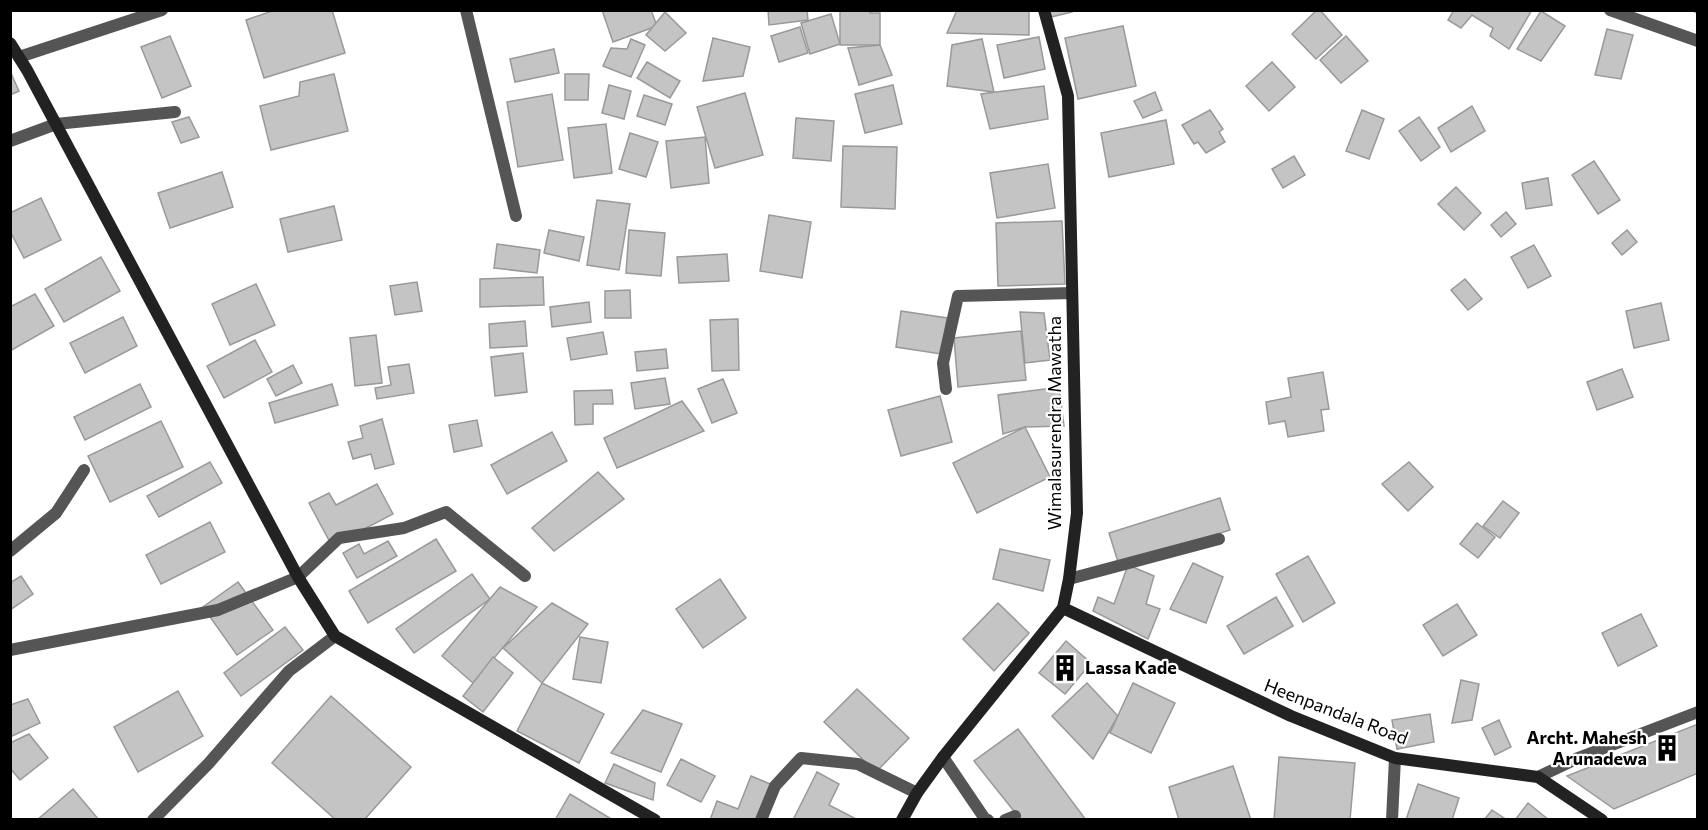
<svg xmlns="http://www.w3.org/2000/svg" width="1708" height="830" font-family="Commissioner,sans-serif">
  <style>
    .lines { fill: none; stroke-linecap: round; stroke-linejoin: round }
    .stream { stroke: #a3a3a3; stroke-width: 6 }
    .building { fill: #c4c4c4; stroke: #999; stroke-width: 1.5 }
    .street { stroke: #555; stroke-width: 12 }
    .secondary { stroke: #222; stroke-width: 12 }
    .labels { text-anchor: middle; stroke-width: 4.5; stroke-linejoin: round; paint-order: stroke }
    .street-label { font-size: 18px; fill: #000; stroke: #fff }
    .poi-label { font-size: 18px; font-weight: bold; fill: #000; stroke: #fff; text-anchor: start }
  </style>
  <rect width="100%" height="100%" fill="#fff"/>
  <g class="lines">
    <polyline class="stream" points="1696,10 1698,11"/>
  </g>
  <g class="building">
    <polygon points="275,10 332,10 345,53 264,78 246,20"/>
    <polygon points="602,10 651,10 657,26 613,42"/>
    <polygon points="768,10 807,10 808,20 769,25"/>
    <polygon points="840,10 870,10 870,13 880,13 880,45 840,45"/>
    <polygon points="957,10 1029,10 1029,35 947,33"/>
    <polygon points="1049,10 1071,10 1072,12 1051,17"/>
    <polygon points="1317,10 1320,10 1342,35 1316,59 1292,34"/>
    <polygon points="1454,10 1532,10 1509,49 1490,36 1493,28 1472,15 1461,28 1448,20"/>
    <polygon points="1541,11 1565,26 1541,61 1517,49"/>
    <polygon points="665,12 686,33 665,51 646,35"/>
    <polygon points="831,14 840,44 810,54 801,23"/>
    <polygon points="1123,26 1136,86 1078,99 1065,38"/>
    <polygon points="800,27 808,53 779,62 771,36"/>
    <polygon points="1607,29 1633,35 1621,79 1595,75"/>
    <polygon points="170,36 191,86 162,98 141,47"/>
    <polygon points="1346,36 1368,61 1341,83 1320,60"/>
    <polygon points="1039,37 1045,69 1004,78 997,45"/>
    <polygon points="713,38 750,47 743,76 703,81"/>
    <polygon points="631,39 645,45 631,77 603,66 611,48 627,49"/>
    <polygon points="982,39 994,92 947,86 952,45"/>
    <polygon points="880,45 892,75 859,85 848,48"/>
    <polygon points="554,49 559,73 515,82 510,59"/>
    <polygon points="647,62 680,81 670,98 637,78"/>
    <polygon points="1272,62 1295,87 1269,111 1246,86"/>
    <polygon points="10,71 19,91 10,95"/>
    <polygon points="334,74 348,131 271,150 260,106 299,96 300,82"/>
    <polygon points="565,74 589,74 588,100 565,100"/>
    <polygon points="609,85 631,91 624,119 602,113"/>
    <polygon points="893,85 902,124 865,133 855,94"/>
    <polygon points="1044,86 1048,119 990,129 981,94"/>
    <polygon points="1155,92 1162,110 1143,118 1134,101"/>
    <polygon points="745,93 763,155 715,168 697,107"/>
    <polygon points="552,94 563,160 518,167 507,102"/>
    <polygon points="644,95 672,104 665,125 637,116"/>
    <polygon points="1472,106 1485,131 1451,152 1438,128"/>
    <polygon points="1210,110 1223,129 1219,132 1225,142 1206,153 1198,142 1194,144 1182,125"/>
    <polygon points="1362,110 1384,119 1369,159 1346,151"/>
    <polygon points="189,117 199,137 181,143 172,122"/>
    <polygon points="1419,117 1440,147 1421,161 1399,131"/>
    <polygon points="796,118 834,121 831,161 793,158"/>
    <polygon points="1166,120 1174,164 1109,177 1101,133"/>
    <polygon points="606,124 612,173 574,178 568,128"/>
    <polygon points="630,133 658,142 646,177 619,169"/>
    <polygon points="705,137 709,183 671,188 666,141"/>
    <polygon points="843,146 897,147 895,209 841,207"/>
    <polygon points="1294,156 1305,175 1283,188 1272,169"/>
    <polygon points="1594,161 1620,200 1598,214 1572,175"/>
    <polygon points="1048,164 1055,208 997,218 990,173"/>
    <polygon points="222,172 233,207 170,228 158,193"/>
    <polygon points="1548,178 1552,205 1526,209 1522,183"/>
    <polygon points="1456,187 1481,213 1464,230 1438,204"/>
    <polygon points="41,198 61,240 24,258 10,231 10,213"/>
    <polygon points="597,200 630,204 619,270 587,265"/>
    <polygon points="334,206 342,240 288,252 280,219"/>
    <polygon points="1506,212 1516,224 1501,237 1491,225"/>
    <polygon points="769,215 811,222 802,278 760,271"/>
    <polygon points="1062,221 1065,284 998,286 996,223"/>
    <polygon points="549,230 584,237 579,261 544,253"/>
    <polygon points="629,230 665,233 661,276 626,273"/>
    <polygon points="1627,230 1637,242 1622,255 1612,243"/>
    <polygon points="497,244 540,250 537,273 494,268"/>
    <polygon points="1534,245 1551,276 1528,288 1511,257"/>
    <polygon points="727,254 729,281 679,283 677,257"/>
    <polygon points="101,257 120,291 64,322 45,289"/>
    <polygon points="543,277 544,305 480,307 480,279"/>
    <polygon points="1465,279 1482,299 1468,310 1451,290"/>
    <polygon points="417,282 422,311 395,315 390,286"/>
    <polygon points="256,284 275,325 230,345 212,304"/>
    <polygon points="630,290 631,318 605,318 605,291"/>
    <polygon points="35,294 54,326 10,351 10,307"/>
    <polygon points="589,302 591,322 552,327 550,307"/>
    <polygon points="1661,303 1669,340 1634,348 1626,311"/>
    <polygon points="901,311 947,318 941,354 896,347"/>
    <polygon points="1020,312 1044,313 1050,360 1025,363"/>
    <polygon points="123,317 137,346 85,373 70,343"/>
    <polygon points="738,319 739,370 712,371 710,320"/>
    <polygon points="525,321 527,346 490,348 489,324"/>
    <polygon points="1021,331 1026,380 958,387 954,338"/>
    <polygon points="603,332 607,354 571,360 567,338"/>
    <polygon points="376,335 382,383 355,386 350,338"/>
    <polygon points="255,340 272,372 224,398 207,366"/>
    <polygon points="666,349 668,368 637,371 635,352"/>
    <polygon points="523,353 527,392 495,396 491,357"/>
    <polygon points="409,364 414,393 377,399 375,388 391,385 388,367"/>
    <polygon points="293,365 302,383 276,396 267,379"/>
    <polygon points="1622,369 1633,397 1597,410 1587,382"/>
    <polygon points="1323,372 1329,409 1321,410 1324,431 1288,437 1285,421 1269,424 1266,402 1291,397 1288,378"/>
    <polygon points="665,378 670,404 635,409 631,383"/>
    <polygon points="723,379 737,413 712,423 698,389"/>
    <polygon points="140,384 151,407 85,440 74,417"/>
    <polygon points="332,384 338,405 275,423 269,403"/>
    <polygon points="1059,387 1064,426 1025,427 1003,434 998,395"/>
    <polygon points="612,390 613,404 593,404 593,424 575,425 574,391"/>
    <polygon points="940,396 952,442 901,456 888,410"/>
    <polygon points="682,401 704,431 617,468 604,438"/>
    <polygon points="382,419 394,464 375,469 371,454 353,459 348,442 363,438 360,426"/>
    <polygon points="477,420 482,446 454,452 449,425"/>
    <polygon points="161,421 183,467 110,502 88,456"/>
    <polygon points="1025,427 1050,477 977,513 953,463"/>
    <polygon points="552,432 567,461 507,494 491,465"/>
    <polygon points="210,462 222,483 159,517 147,496"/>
    <polygon points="1409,462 1433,487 1408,511 1382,484"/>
    <polygon points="598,472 624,499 554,551 532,528"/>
    <polygon points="377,484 393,514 332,546 309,503 329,493 336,505"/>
    <polygon points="1220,498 1230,530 1119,565 1109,533"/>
    <polygon points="1503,501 1519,513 1500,538 1483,526"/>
    <polygon points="210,522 225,552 161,584 146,555"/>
    <polygon points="1477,523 1495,537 1478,558 1460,544"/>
    <polygon points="436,539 456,571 368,623 349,591"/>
    <polygon points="388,541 397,556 357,578 343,553 359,544 364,554"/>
    <polygon points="1000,549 1050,560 1043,591 993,579"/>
    <polygon points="1308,556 1335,603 1303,622 1276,574"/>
    <polygon points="1193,563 1223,577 1206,623 1170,609"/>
    <polygon points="1128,565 1154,576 1146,604 1160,609 1148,639 1093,611 1098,597 1114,604"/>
    <polygon points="472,574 490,599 414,653 396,629"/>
    <polygon points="21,576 33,594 10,610 10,583"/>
    <polygon points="720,579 746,618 703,648 676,609"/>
    <polygon points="238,582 273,630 237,655 203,607"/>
    <polygon points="500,587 537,607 473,683 442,656"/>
    <polygon points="1276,597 1293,626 1244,654 1227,626"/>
    <polygon points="552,603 588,624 542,683 503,648"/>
    <polygon points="998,603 1029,633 994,671 963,639"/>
    <polygon points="1457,604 1477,635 1443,656 1423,625"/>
    <polygon points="1641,614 1657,646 1618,666 1602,633"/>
    <polygon points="285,627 303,650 241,696 224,673"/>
    <polygon points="580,637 608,642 601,683 573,679"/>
    <polygon points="1066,641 1091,663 1065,694 1039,673"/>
    <polygon points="493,657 513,673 483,712 463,696"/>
    <polygon points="1461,680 1479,684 1472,720 1452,723"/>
    <polygon points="542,683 604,714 579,763 517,731"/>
    <polygon points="1087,683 1118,716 1093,759 1052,716"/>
    <polygon points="1133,683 1175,703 1151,753 1110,733"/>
    <polygon points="857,689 909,738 876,772 824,722"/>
    <polygon points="178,691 203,736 138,772 114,727"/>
    <polygon points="331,696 411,767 364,820 336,820 272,763"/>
    <polygon points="28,699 40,723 10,737 10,705"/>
    <polygon points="643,710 682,724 661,772 611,753"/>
    <polygon points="1430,714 1434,742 1397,749 1392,720"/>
    <polygon points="1499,720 1511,747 1495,755 1482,728"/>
    <polygon points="1698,724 1698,773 1614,809 1567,776"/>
    <polygon points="1018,729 1086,820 1021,820 974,761"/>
    <polygon points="29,734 48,758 20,780 10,768 10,743"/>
    <polygon points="1279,757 1355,763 1350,820 1274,820"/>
    <polygon points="681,759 715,776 701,802 667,785"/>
    <polygon points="614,764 655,783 653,800 605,783"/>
    <polygon points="1233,766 1251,820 1179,820 1169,787"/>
    <polygon points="817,772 839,784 829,805 858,820 793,820"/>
    <polygon points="751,776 775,786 761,820 710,820 717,801 738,809"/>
    <polygon points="1418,784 1459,798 1452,820 1406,820"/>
    <polygon points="73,789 99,820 37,820"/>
    <polygon points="570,794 613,820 555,820"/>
    <polygon points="1528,803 1549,820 1515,820"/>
    <polygon points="1492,810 1507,820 1484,820"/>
  </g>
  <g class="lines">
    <g class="street">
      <polyline points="466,10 516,216"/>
      <polyline points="1610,10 1698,41"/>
      <polyline points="19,57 162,10"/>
      <polyline points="10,141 56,124 175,112"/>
      <polyline points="946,389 943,363 958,296 1072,293"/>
      <polyline points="10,551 56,513 84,470"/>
      <polyline points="1069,579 1219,539"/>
      <polyline points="10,650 218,610 298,577 339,538 404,528 446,512 525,576"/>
      <polyline points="943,757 985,819 988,820"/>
      <polyline points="1538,777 1578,758 1698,712"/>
      <polyline points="153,820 209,763 289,671 335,636"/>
      <polyline points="761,820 775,786 801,758 858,764 917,793"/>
      <polyline points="1005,820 1015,816"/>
      <polyline points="1392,820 1395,758"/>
    </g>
    <g class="secondary">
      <polyline points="10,43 27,70 298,577 335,636 655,820"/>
      <polyline points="1063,608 1291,716 1395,758 1538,777 1602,820"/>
      <polyline points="902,820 917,793 943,757 1063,608 1069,579 1077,513 1068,96 1044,10"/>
    </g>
  </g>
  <defs>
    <symbol id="building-bare" viewBox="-9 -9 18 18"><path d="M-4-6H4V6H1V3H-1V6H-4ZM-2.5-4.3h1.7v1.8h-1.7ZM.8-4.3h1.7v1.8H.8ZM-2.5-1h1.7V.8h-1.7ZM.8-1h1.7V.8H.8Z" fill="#000" stroke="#fff" stroke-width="2.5" paint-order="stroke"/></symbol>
  </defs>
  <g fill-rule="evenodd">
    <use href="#building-bare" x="1046" y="649" width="38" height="38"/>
    <use href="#building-bare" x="1648" y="729" width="38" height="38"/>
  </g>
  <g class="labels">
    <g class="street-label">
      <text transform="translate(1055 423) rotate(-90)" y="6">Wimalasurendra Mawatha</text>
      <text transform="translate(1336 712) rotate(21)" y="6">Heenpandala Road</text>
    </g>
    <g class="poi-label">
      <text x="1085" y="674">Lassa Kade</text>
      <text x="1647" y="744" text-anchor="end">Archt. Mahesh<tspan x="1647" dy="21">Arunadewa</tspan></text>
    </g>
  </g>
  <rect width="1708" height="830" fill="none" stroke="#000000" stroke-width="24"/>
</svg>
